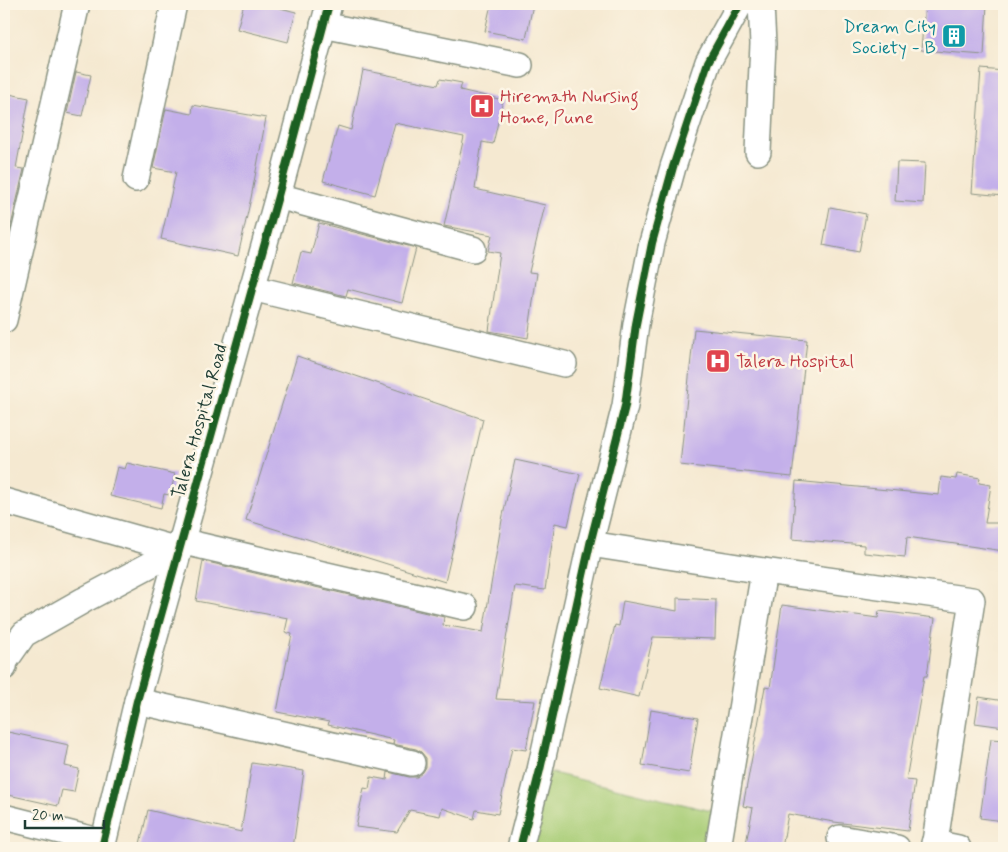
<svg xmlns="http://www.w3.org/2000/svg" width="1008" height="852" font-family="Mynerve,sans-serif">
  <style>
    .green { fill: #a9cd77; stroke: #648556 }
    .building { fill: #c3afea }
    .lines { fill: none; stroke-linecap: round; stroke-linejoin: round }
    .street-casing { stroke: #8a9382; stroke-width: 28 }
    .street { stroke: #fff; stroke-width: 25 }
    .cycleway-casing { stroke: #fcf5e5; stroke-width: 11 }
    .cycleway { stroke: #1b5e20; stroke-width: 8 }
    .labels { text-anchor: middle; stroke-width: 5; stroke-linejoin: round; paint-order: stroke }
    .culture-label { font-size: 18px; fill: #0d838f; stroke: #fcf5e5; text-anchor: end }
    .health-label { font-size: 18px; fill: #be3a42; stroke: #fcf5e5; text-anchor: start }
    .street-label { font-size: 18px; fill: #1f3d34; stroke: #fcf5e5 }
  </style>
  <rect width="100%" height="100%" fill="#fcf5e5"/>
  <filter id="ink" filterUnits="userSpaceOnUse"><feTurbulence type="fractalNoise" baseFrequency=".02" numOctaves="2"/><feDisplacementMap in="SourceGraphic" scale="10" xChannelSelector="R" yChannelSelector="G"/><feConvolveMatrix kernelMatrix="1 2 1 2 8 2 1 2 1" color-interpolation-filters="sRGB"/></filter>
  <filter id="wash" filterUnits="userSpaceOnUse"><feTurbulence type="fractalNoise" baseFrequency=".0096" numOctaves="4" result="noise"/><feDisplacementMap in="SourceGraphic" scale="20" xChannelSelector="R" yChannelSelector="G"/><feGaussianBlur stdDeviation="1.12" result="paint"/><feColorMatrix in="noise" values="0 0 0 0 0 0 0 0 0 0 0 0 0 0 0 0 0 1.4 0 .05"/><feComposite in="paint" operator="in"/></filter>
  <g filter="url(#wash)">
    <rect width="100%" height="100%" fill="#f5e9d1"/>
    <polygon class="green" points="540,770 724,814 717,848 520,848"/>
    <g id="blocks">
      <g class="building">
        <polygon points="244,4 264,4 296,12 288,42 237,29"/>
        <polygon points="491,4 533,4 526,39 485,31"/>
        <polygon points="925,4 987,4 984,55 921,50"/>
        <polygon points="981,69 1004,71 1004,196 972,193"/>
        <polygon points="363,70 438,85 440,79 462,83 460,90 503,100 493,144 482,142 475,189 545,205 529,272 537,273 528,338 489,331 500,253 488,251 492,235 444,226 464,137 395,123 375,195 323,181 338,126 351,130"/>
        <polygon points="76,72 91,75 82,116 67,113"/>
        <polygon points="4,93 29,98 16,168 24,169 10,230 4,230"/>
        <polygon points="193,105 266,118 251,198 238,256 161,239 176,172 153,168 166,109 192,114"/>
        <polygon points="897,162 925,163 923,203 895,201"/>
        <polygon points="830,207 866,214 859,252 823,245"/>
        <polygon points="319,223 416,248 402,303 348,289 346,296 293,283 301,252 311,254"/>
        <polygon points="694,329 807,340 792,477 680,465"/>
        <polygon points="297,356 483,419 445,582 246,520"/>
        <polygon points="515,460 580,474 568,526 555,523 545,590 515,586 496,699 535,701 526,750 512,748 498,814 476,810 474,819 442,808 440,816 410,810 397,832 356,827 364,788 369,789 371,777 387,780 388,772 409,777 417,777 423,772 426,767 426,758 421,752 416,749 393,744 394,740 328,725 329,722 277,712 292,634 285,632 288,618 196,601 203,561 444,617 443,625 483,632 502,520"/>
        <polygon points="127,463 175,474 170,495 164,494 161,508 110,496 117,467 125,469"/>
        <polygon points="957,474 980,478 979,483 991,485 985,523 1004,523 1004,551 907,537 905,557 864,553 864,545 792,539 796,481 939,495 941,477 956,479"/>
        <polygon points="677,598 716,600 715,639 653,637 639,697 600,688 615,625 619,626 623,601 677,611"/>
        <polygon points="782,605 878,618 879,611 935,618 927,676 924,676 906,780 915,781 908,831 834,822 788,814 782,848 745,848 753,808 743,806 765,687 770,688"/>
        <polygon points="979,697 1004,701 1004,727 975,723"/>
        <polygon points="651,710 698,718 689,773 642,765"/>
        <polygon points="8,732 69,745 65,766 79,769 74,792 62,790 58,806 4,794 4,755"/>
        <polygon points="991,739 1004,740 1004,821 980,818"/>
        <polygon points="252,763 304,771 293,848 139,848 148,810 241,832"/>
      </g>
    </g>
  </g>
  <g filter="url(#ink)">
    <use href="#blocks" fill-opacity="0" stroke="#8a9382" stroke-width="1"/>
    <g class="lines">
      <defs>
        <g id="street">
          <polyline points="323,25 520,65"/>
          <polyline points="758,152 763,44 761,4"/>
          <polyline points="136,179 174,4"/>
          <polyline points="278,196 473,249"/>
          <polyline points="252,288 564,364"/>
          <polyline points="4,320 77,4"/>
          <polyline points="4,501 178,550"/>
          <polyline points="180,541 465,607"/>
          <polyline points="590,544 764,571 972,600 934,848"/>
          <polyline points="4,667 5,661 24,634 84,600 178,550"/>
          <polyline points="137,701 412,763"/>
          <polyline points="4,817 103,842"/>
          <polyline points="840,838 897,848"/>
          <polyline points="934,843 958,848"/>
          <polyline points="102,848 137,701 278,196 329,4"/>
          <polyline points="520,848 540,770 590,544 625,406 636,324 652,243 673,167 708,62 740,4"/>
          <polyline points="718,848 764,571"/>
        </g>
      </defs>
      <use href="#street" class="street-casing"/>
      <use href="#street" class="street"/>
      <defs>
        <g id="cycleway">
          <polyline points="102,848 137,701 278,196 329,4"/>
          <polyline points="520,848 540,770 590,544 625,406 636,324 652,243 673,167 708,62 740,4"/>
        </g>
      </defs>
      <use href="#cycleway" class="cycleway-casing"/>
      <use href="#cycleway" class="cycleway"/>
    </g>
  </g>
  <defs>
    <symbol id="building-square" viewBox="-11 -11 22 22"><rect x="-9" y="-9" width="18" height="18" rx="4" fill="#0f9aa8" stroke="#fcf5e5"/><path d="M-4-6H4V6H1V3H-1V6H-4ZM-2.5-4.3h1.7v1.8h-1.7ZM.8-4.3h1.7v1.8H.8ZM-2.5-1h1.7V.8h-1.7ZM.8-1h1.7V.8H.8Z" fill="#fff"/></symbol>
    <symbol id="hospital-square" viewBox="-11 -11 22 22"><rect x="-9" y="-9" width="18" height="18" rx="4" fill="#e0444e" stroke="#fcf5e5"/><path d="M-5-5h3v3.5h4V-5h3V5h-3V1.5h-4V5h-3Z" fill="#fff"/></symbol>
  </defs>
  <g fill-rule="evenodd">
    <use href="#building-square" x="940" y="22" width="28" height="28"/>
    <use href="#hospital-square" x="468" y="92" width="28" height="28"/>
    <use href="#hospital-square" x="704" y="347" width="28" height="28"/>
  </g>
  <g class="labels">
    <g class="culture-label">
      <text x="936" y="32">Dream City<tspan x="936" dy="21">Society - B</tspan></text>
    </g>
    <g class="health-label">
      <text x="500" y="102">Hiremath Nursing<tspan x="500" dy="21">Home, Pune</tspan></text>
      <text x="736" y="367">Talera Hospital</text>
    </g>
    <g class="street-label">
      <text transform="translate(199 421) rotate(-74)" y="6">Talera Hospital Road</text>
    </g>
  </g>
  <rect width="1008" height="852" fill="none" stroke="#fcf5e5" stroke-width="20"/>
  <path d="M25 820v8h79v-8" fill="none" stroke="#1f3d34" stroke-width="2.5"/>
  <text x="32" y="820" font-size="15" fill="#1f3d34" stroke="#fcf5e5" stroke-width="4" paint-order="stroke">20 m</text>
</svg>
